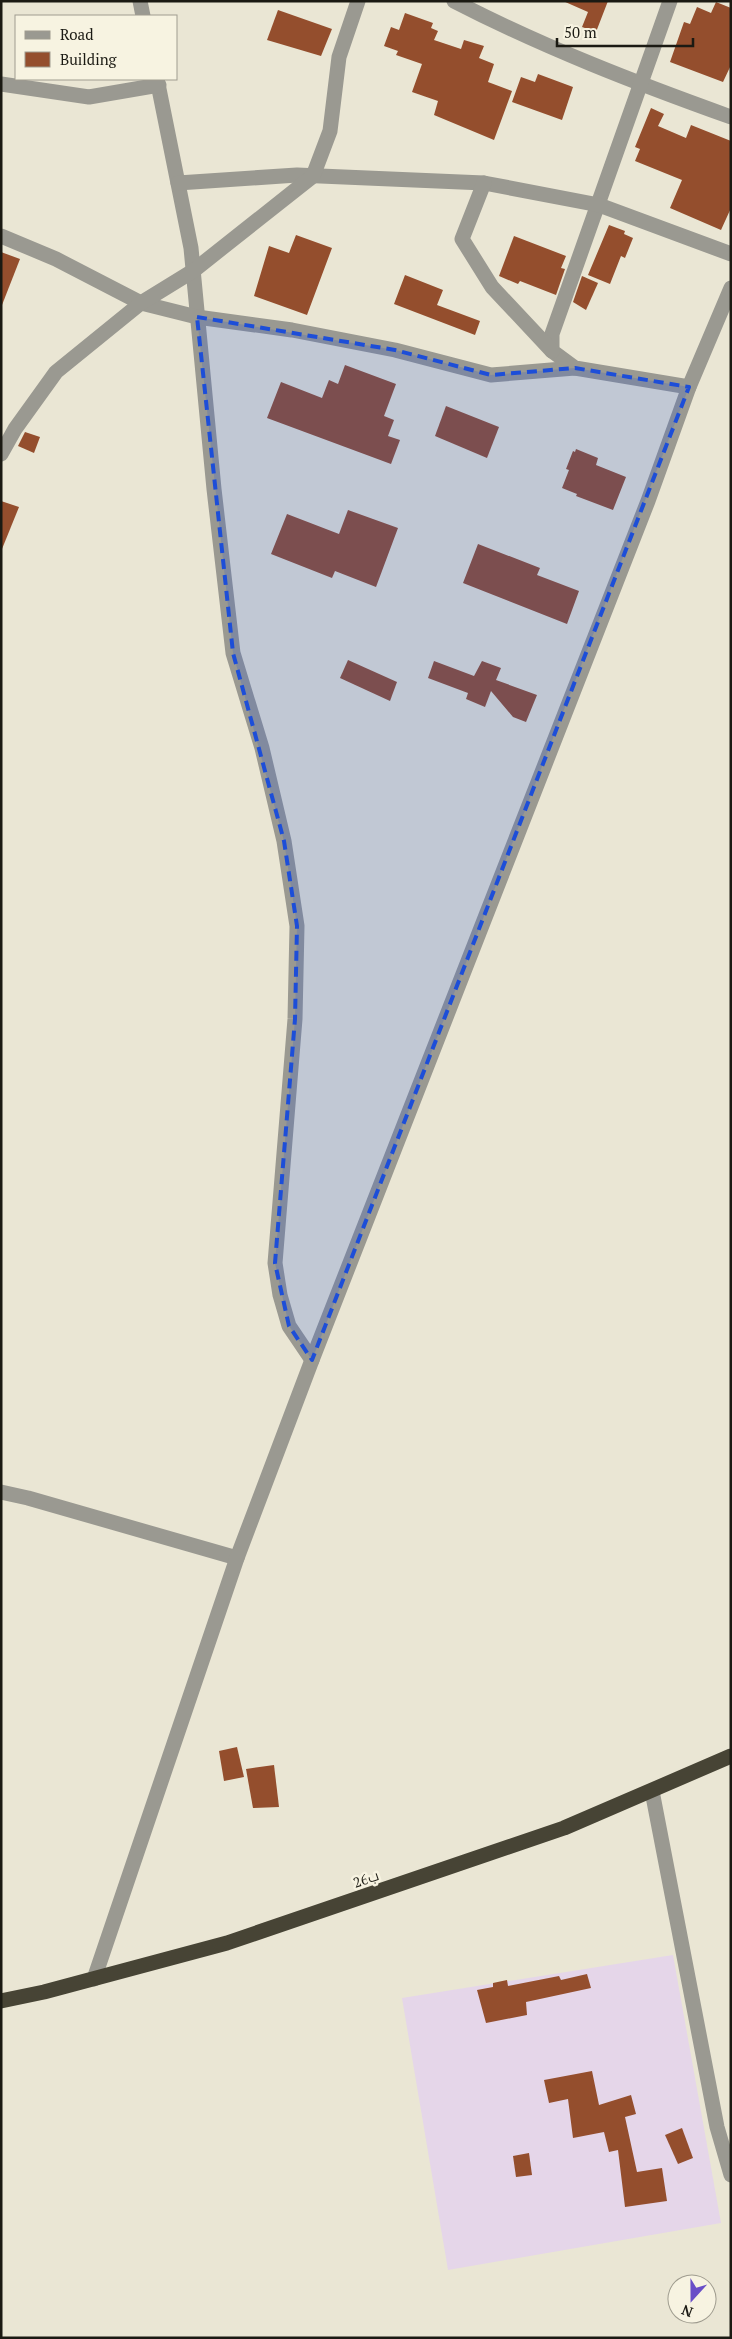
<svg xmlns="http://www.w3.org/2000/svg" width="732" height="2339" font-family="'PT Serif',Cairo,serif">
  <style>
    .industrial { fill: #e5d6e9 }
    .building { fill: #944e2d }
    .lines { fill: none; stroke-linecap: round; stroke-linejoin: round }
    .street { stroke: #9a9991; stroke-width: 15 }
    .highway { stroke: #474435; stroke-width: 15 }
    .marked { fill: #1d4ed8; fill-opacity: 0.2; stroke: #1d4ed8; stroke-width: 4; stroke-dasharray: 10 6; stroke-linejoin: round }
    .labels { text-anchor: middle; stroke-width: 5; stroke-linejoin: round; paint-order: stroke }
    .street-label { font-size: 14px; fill: #1b1a13; stroke: #f7f3e1 }
  </style>
  <rect width="100%" height="100%" fill="#eae6d4"/>
  <polygon class="industrial" points="673,1955 721,2223 448,2270 402,1998"/>
  <g class="building">
    <polygon points="563,1 608,1 596,32 582,27 588,12"/>
    <polygon points="716,2 731,8 731,65 723,82 670,62 684,22 690,24 697,7 711,13"/>
    <polygon points="278,10 332,29 321,56 267,40"/>
    <polygon points="405,13 433,23 431,28 438,31 434,40 461,49 464,40 484,46 479,58 494,64 488,82 512,91 494,140 434,115 438,101 412,92 422,64 396,55 398,51 384,46 391,27 399,30"/>
    <polygon points="538,74 573,87 562,120 512,102 521,77 535,82"/>
    <polygon points="651,108 664,114 658,126 686,138 691,125 731,141 731,208 721,230 670,208 682,180 635,161 640,149 635,147"/>
    <polygon points="609,225 625,231 624,234 633,238 625,258 621,256 610,284 588,275"/>
    <polygon points="296,235 332,248 307,315 254,296 269,246 289,253"/>
    <polygon points="514,236 566,256 561,268 565,269 556,295 520,281 518,284 499,276"/>
    <polygon points="1,252 20,259 2,305 1,304"/>
    <polygon points="405,275 443,290 437,305 480,321 475,335 394,304"/>
    <polygon points="582,276 598,283 586,310 573,302"/>
    <polygon points="345,365 396,384 384,416 394,420 388,436 400,440 391,464 267,418 281,382 322,398 329,380 338,384"/>
    <polygon points="446,406 499,427 487,458 435,436"/>
    <polygon points="25,432 40,437 34,453 18,446"/>
    <polygon points="576,449 598,458 596,465 626,477 613,510 576,496 577,494 562,488 569,470 566,469 573,451 575,452"/>
    <polygon points="1,501 19,507 2,549 1,549"/>
    <polygon points="348,510 398,528 376,587 335,571 332,578 271,554 287,514 339,534"/>
    <polygon points="478,544 540,568 537,575 579,591 567,624 463,583"/>
    <polygon points="348,660 397,682 390,701 340,678"/>
    <polygon points="434,661 474,676 482,661 501,668 496,680 537,695 526,722 513,717 491,691 485,707 466,699 468,693 428,678"/>
    <polygon points="237,1747 244,1777 224,1781 219,1751"/>
    <polygon points="274,1765 279,1807 253,1808 246,1769"/>
    <polygon points="587,1974 591,1988 526,2002 527,2015 486,2023 477,1990 493,1987 493,1983 507,1980 508,1986 559,1976 561,1980"/>
    <polygon points="592,2071 599,2105 631,2095 636,2114 625,2117 637,2172 662,2168 667,2201 625,2207 618,2150 609,2152 604,2132 573,2138 568,2099 549,2103 544,2080"/>
    <polygon points="682,2128 693,2158 678,2164 665,2135"/>
    <polygon points="529,2153 532,2175 516,2177 513,2156"/>
  </g>
  <g class="lines">
    <g class="street">
      <polyline points="140,1 143,16"/>
      <path d="M 454,1 C 543,47 636,83 731,117"/>
      <polyline points="670,1 552,334 552,351 575,368 689,387"/>
      <polyline points="157,79 191,248 214,489 233,653 262,748 284,841 297,926 295,1019 275,1263 280,1295 289,1326 312,1360"/>
      <polyline points="1,84 89,97 159,85"/>
      <polyline points="178,183 297,175 484,183 599,205 731,254"/>
      <polyline points="484,183 462,239 492,287 552,351"/>
      <polyline points="1,236 56,259 141,303 197,317 292,330 395,350 491,375 575,368"/>
      <polyline points="1,454 15,429 56,372 141,303 193,271 313,176 330,131 339,57 358,1"/>
      <polyline points="1,1492 28,1498 237,1558"/>
      <polyline points="652,1791 717,2127 731,2175"/>
      <polyline points="94,1979 237,1558 312,1360 648,501 689,387 731,288"/>
    </g>
    <polyline class="highway" points="1,2001 44,1992 227,1943 564,1828 731,1756"/>
  </g>
  <path class="marked" d="M 197,317 L 395,350 L 491,375 L 575,368 L 689,387 L 312,1360 L 289,1326 L 275,1263 L 295,1019 L 297,926 L 284,841 L 233,653 Z"/>
  <g class="labels">
    <g class="street-label">
      <text transform="translate(366 1879) rotate(-19)" y="5">26ب</text>
    </g>
  </g>
  <rect width="732" height="2339" fill="none" stroke="#1b1a13" stroke-width="5"/>
  <rect x="15" y="15" width="162" height="65" fill="#f7f3e1" stroke="#9f9c8f"/>
  <rect x="25" y="31" width="25" height="8" fill="#9a9991" stroke="#9f9c8f"/>
  <text x="60" y="40" font-size="15" fill="#1b1a13">Road</text>
  <rect x="25" y="52" width="25" height="15" fill="#944e2d" stroke="#9f9c8f"/>
  <text x="60" y="65" font-size="15" fill="#1b1a13">Building</text>
  <g transform="translate(692 2299) rotate(201)"><circle r="24" fill="#f7f3e1" stroke="#9f9c8f"/>
  <path d="M0-4L9 19L0 12L-9 19Z" fill="#694ec7"/>
  <text y="-8" font-size="14" font-weight="bold" text-anchor="middle" fill="#1b1a13">N</text>
  </g>
  <path d="M557 38v8h136v-8" fill="none" stroke="#1b1a13" stroke-width="2.5"/>
  <text x="564" y="38" font-size="15" fill="#1b1a13" stroke="#f7f3e1" stroke-width="4" paint-order="stroke">50 m</text>
</svg>
